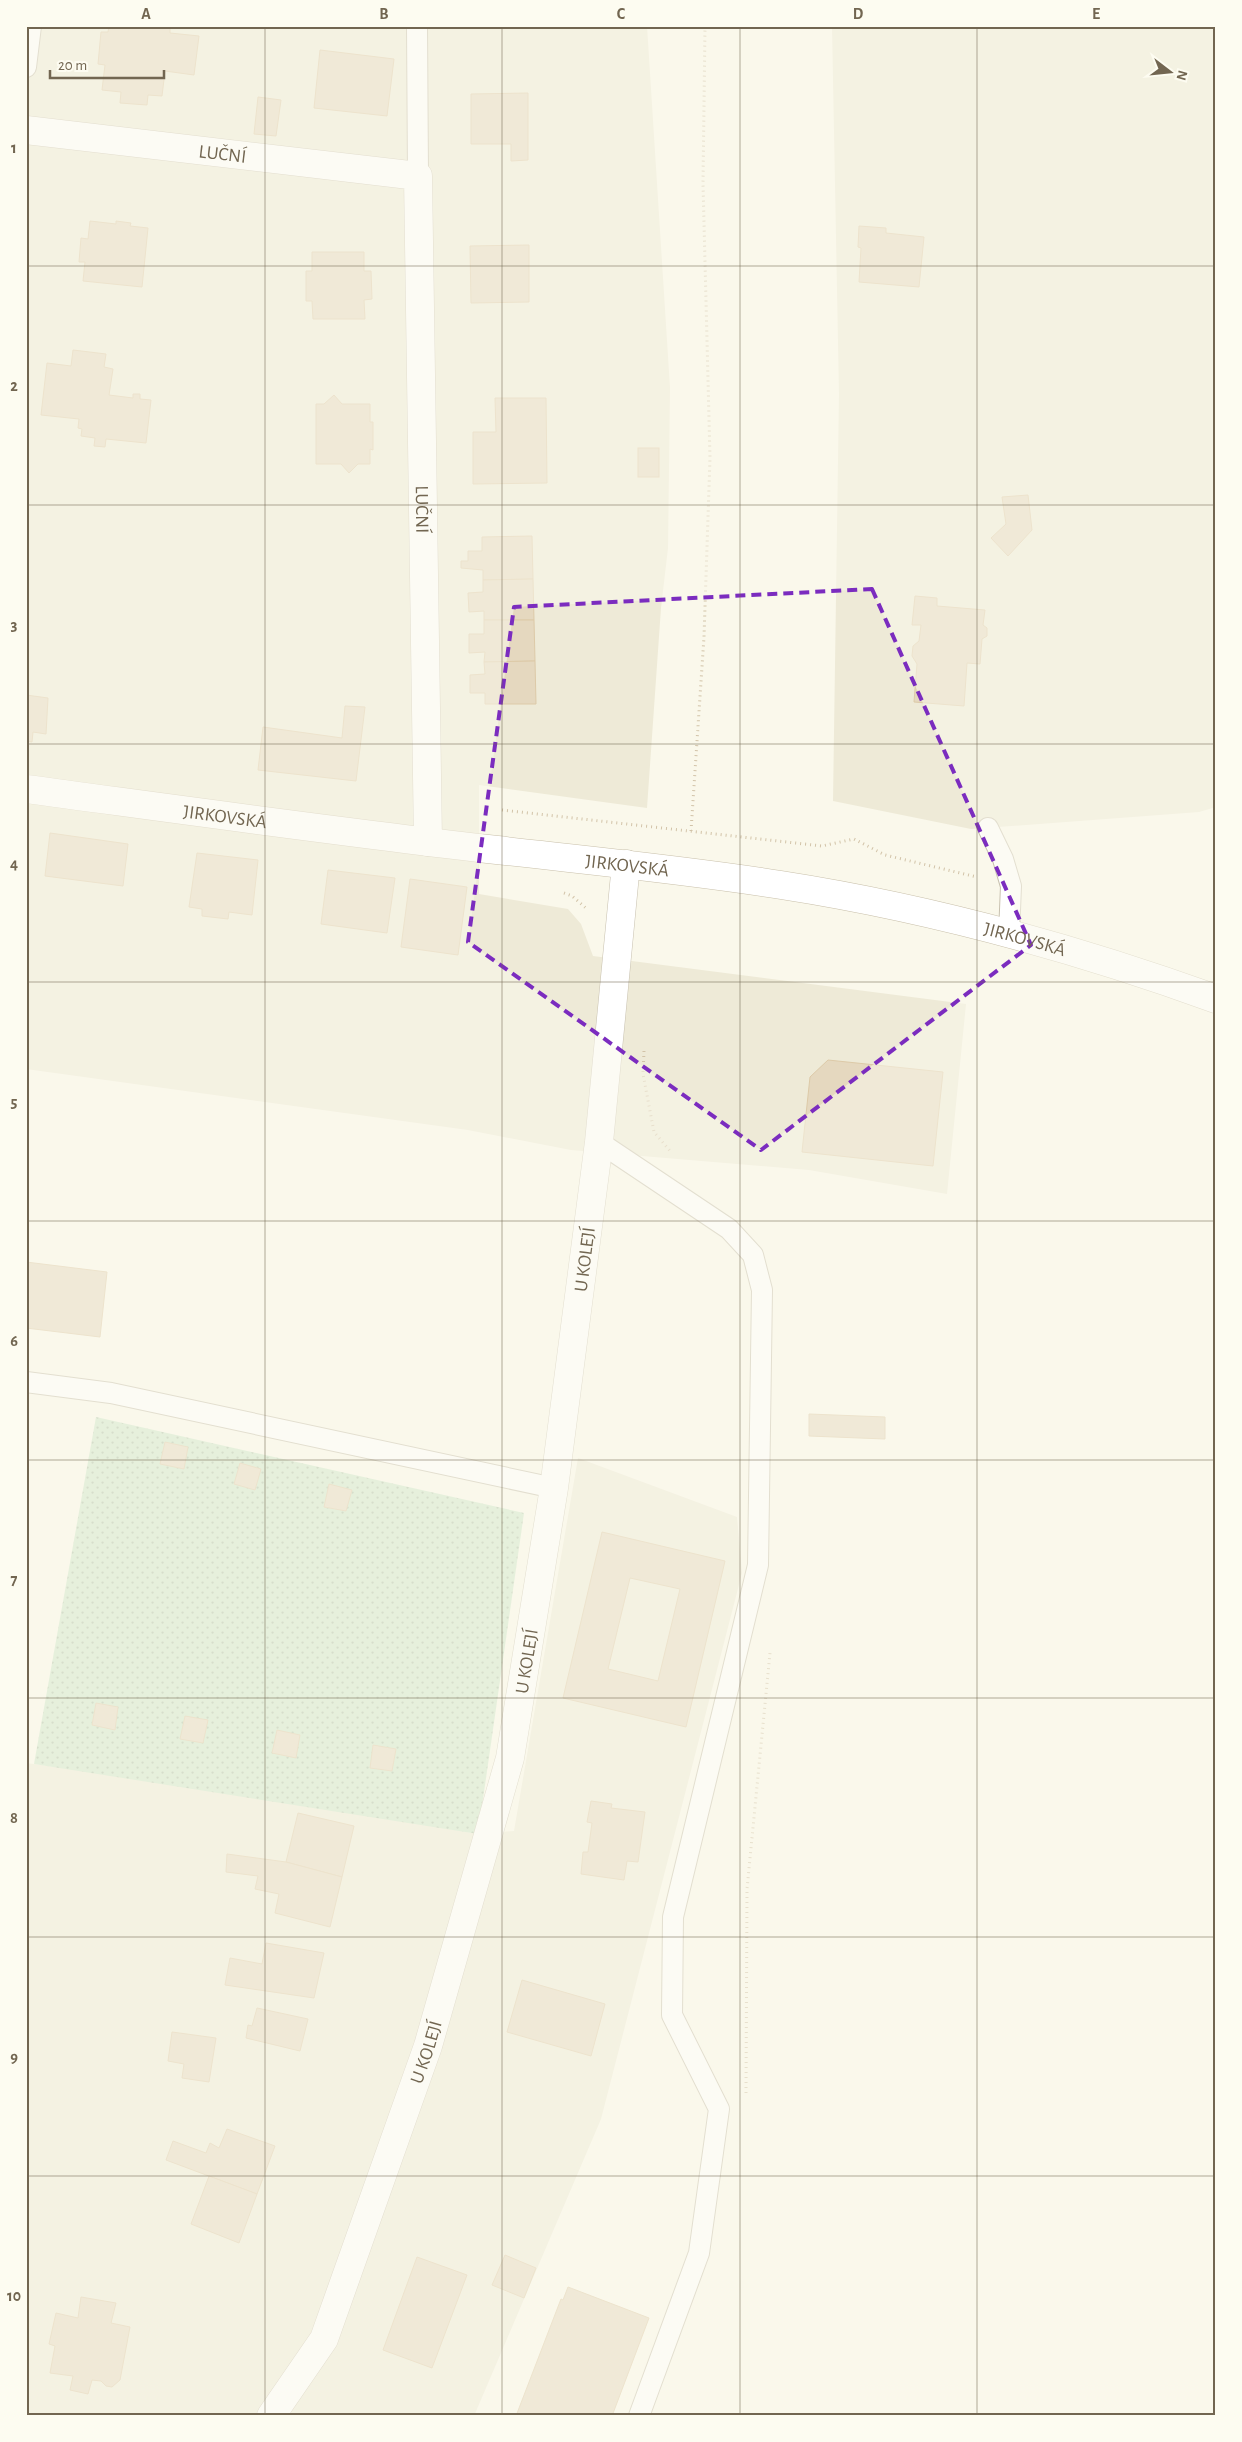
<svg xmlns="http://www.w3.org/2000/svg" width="1242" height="2442" font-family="'Alegreya Sans',sans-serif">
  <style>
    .residential { fill: #eeead7 }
    .garden { fill: url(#garden-dots) }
    .building { fill: #e5d8bf; stroke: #ddcaa8; fill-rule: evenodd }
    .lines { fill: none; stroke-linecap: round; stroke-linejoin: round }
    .service-casing { stroke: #c8c1af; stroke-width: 22 }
    .minor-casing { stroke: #c8c1af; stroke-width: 29 }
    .secondary-casing { stroke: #c9c0ab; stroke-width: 29 }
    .path { stroke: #d2c3a8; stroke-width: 3; stroke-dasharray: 1 4; stroke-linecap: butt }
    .service { stroke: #fff; stroke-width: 20 }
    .minor { stroke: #fff; stroke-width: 28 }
    .secondary { stroke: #fff; stroke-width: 28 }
    .marked { fill: none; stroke: #7b2cbf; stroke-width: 4; stroke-dasharray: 10 6; stroke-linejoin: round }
    .grid { fill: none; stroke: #726651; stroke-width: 1; stroke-opacity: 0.55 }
    .labels { text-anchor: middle; stroke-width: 4; stroke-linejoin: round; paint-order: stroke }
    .street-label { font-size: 19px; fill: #726651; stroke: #fdfcf1 }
    .neatline { fill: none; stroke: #726651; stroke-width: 2 }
    .grid-label { font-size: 16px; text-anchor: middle; font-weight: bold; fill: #726651 }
  </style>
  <defs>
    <pattern id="garden-dots" width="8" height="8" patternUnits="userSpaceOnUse" patternTransform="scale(1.25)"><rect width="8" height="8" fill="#cee7ca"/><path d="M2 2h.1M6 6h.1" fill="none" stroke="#acbfa6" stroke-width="1.8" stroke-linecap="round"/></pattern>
  </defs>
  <rect width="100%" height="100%" fill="#faf8eb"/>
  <g class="residential">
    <polygon points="26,26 647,26 670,388 668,548 661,608 647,808 479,785 479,894 568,909 581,924 593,956 966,1004 947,1194 809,1170 571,1150 468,1130 26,1069"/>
    <polygon points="832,26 1216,26 1216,807 1199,812 971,829 833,801 839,394"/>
    <polygon points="578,1458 737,1517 742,1573 601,2119 474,2416 26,2416 26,1763 270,1796 477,1834 514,1831"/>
  </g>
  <polygon class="garden" points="96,1417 524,1513 478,1834 34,1764"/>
  <g class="building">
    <polygon points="109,26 170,26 170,33 199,36 194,75 165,71 162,96 148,95 147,105 120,103 121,92 102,90 105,65 98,64 101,32 108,32"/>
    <polygon points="320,50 394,59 387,116 314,108"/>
    <polygon points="528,93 528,160 511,161 511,144 471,144 471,94"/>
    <polygon points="258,97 281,100 276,136 254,134"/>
    <polygon points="90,221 116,224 116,221 131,223 130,226 148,228 142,287 83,281 85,262 79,262 81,238 88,239"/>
    <polygon points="859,226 886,228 886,233 924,237 919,287 859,282 861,248 858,247"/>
    <polygon points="529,245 529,302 471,303 470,246"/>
    <polygon points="312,252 364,252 364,271 371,271 372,299 364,300 365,319 313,319 312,301 306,301 306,271 312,271"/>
    <polygon points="73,350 106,354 104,367 113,369 109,395 133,398 133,394 140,394 140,399 151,400 146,443 106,439 105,447 94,446 95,438 81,436 82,429 78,428 79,419 41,415 47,363 71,366"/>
    <polygon points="334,395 342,404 370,404 370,422 373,422 373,450 370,449 370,464 358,464 349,473 341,464 316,464 316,404 324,404"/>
    <polygon points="495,398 546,398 547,483 473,484 473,432 496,432"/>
    <rect x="638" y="448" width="21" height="29"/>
    <polygon points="1028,495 1032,530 1008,556 991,538 1006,524 1002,497"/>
    <polygon points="532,536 533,579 483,580 483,570 461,568 461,561 468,561 468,551 482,551 482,537"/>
    <polygon points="533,579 534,620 484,620 484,611 469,612 468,593 483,592 483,580"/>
    <polygon points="915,596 937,598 937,606 985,610 983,625 987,628 987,636 982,639 980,664 967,663 964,706 914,702 917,664 912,656 913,646 919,641 921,625 912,625"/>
    <polygon points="484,620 534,620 535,661 484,662 485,652 469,653 469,634 484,634"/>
    <polygon points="535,661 536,704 485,704 485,693 470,693 470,675 485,674 484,662"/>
    <polygon points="26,695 48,698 46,734 33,732 32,742 26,741"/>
    <polygon points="345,706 365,707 356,781 258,770 263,727 342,738"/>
    <polygon points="50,833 128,844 123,886 45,876"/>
    <polygon points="197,853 258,860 252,915 229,912 228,919 202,916 202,909 189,907"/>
    <polygon points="328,870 395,878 387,933 321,924"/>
    <polygon points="410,879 467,887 458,955 401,947"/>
    <polygon points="828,1060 943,1072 933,1166 802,1152 810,1077"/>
    <polygon points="26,1262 107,1272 100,1337 26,1328"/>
    <polygon points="809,1414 885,1417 885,1439 809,1436"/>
    <polygon points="165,1442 188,1447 184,1469 160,1464"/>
    <polygon points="240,1463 261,1469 255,1490 234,1484"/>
    <polygon points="329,1484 352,1490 346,1511 324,1507"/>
    <path d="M 602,1532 L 725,1561 L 686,1727 L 563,1698 ZM 630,1578 L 680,1589 L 658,1681 L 608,1669 Z"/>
    <polygon points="96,1703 118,1707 115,1730 92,1725"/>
    <polygon points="185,1716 208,1720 203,1743 180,1739"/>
    <polygon points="277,1730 300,1735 296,1758 272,1753"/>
    <polygon points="373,1745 396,1749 392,1771 370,1768"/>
    <polygon points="591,1801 612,1804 611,1808 645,1812 638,1862 627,1861 624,1880 581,1874 583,1852 588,1852 592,1823 587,1822"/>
    <polygon points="298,1813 354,1826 342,1877 286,1862"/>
    <polygon points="227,1854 286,1862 342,1877 330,1927 275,1913 279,1894 255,1889 258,1876 226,1872"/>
    <polygon points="266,1943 324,1953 314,1998 225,1985 230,1958 262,1964"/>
    <polygon points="522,1980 605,2004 591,2056 507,2032"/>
    <polygon points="257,2008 308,2019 300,2051 246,2038 248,2025 252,2026"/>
    <polygon points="172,2032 216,2038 209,2082 182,2078 184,2064 168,2061"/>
    <polygon points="227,2129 275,2146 257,2194 166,2160 173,2141 206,2153 210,2143 219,2148"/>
    <polygon points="209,2176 257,2194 239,2243 191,2224"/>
    <polygon points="505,2255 536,2268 524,2298 492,2285"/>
    <polygon points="417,2257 467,2275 432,2368 383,2350"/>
    <polygon points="568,2287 649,2318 612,2416 516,2416 561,2299 563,2300"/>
    <polygon points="81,2297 116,2303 111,2323 130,2327 120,2380 112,2387 106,2386 101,2381 92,2380 88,2394 70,2390 73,2376 50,2373 55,2346 49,2344 56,2313 78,2318"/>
  </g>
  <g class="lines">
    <defs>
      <g id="service">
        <polyline points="417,26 418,176"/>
        <polyline points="26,67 31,26"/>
        <polyline points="988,828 1003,859 1011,886 1009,934"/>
        <polyline points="599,1142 729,1229 753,1255 762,1290 758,1565 673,1917 672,2015 719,2109 699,2253 639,2416"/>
        <polyline points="26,1382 111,1393 554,1488"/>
      </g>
      <g id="minor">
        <path id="s1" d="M 26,130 L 418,176 L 428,842"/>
        <path id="s2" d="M 271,2416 L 324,2339 L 428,2046 L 510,1758 L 554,1488 L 599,1142 L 626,864"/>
      </g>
      <g id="secondary">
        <path id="s3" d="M 26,789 C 183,810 340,832 497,850 C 592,861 687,870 781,885 C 929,908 1075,948 1216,999"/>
      </g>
    </defs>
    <use href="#service" class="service-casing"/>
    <use href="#minor" class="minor-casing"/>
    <use href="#secondary" class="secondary-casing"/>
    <g class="path">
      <polyline points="502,810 822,846 854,839 885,855 977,877"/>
      <polyline points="691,831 704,637 710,458 703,183 705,26"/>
      <polyline points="564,893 572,896 587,909"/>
      <polyline points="644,1051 643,1074 654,1132 671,1152"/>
      <polyline points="746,2093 747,1889 770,1653"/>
    </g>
    <use href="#service" class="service"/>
    <use href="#minor" class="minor"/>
    <use href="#secondary" class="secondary"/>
  </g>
  <path d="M0 0H1242V2442H0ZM 872,589 L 1031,945 L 761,1150 L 468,942 L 514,607 Z" fill="#faf8eb" fill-opacity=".55" fill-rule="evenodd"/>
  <path class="marked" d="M 872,589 L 1031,945 L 761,1150 L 468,942 L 514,607 Z"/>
  <path class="grid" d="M 265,26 L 265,2416M 502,26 L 502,2416M 740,26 L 740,2416M 977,26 L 977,2416M 26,266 L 1216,266M 26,505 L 1216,505M 26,744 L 1216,744M 26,982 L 1216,982M 26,1221 L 1216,1221M 26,1460 L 1216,1460M 26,1698 L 1216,1698M 26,1937 L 1216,1937M 26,2176 L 1216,2176"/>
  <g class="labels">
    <g class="street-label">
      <text dy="7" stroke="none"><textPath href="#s1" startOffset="198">LUČNÍ</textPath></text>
      <text dy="7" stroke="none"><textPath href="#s1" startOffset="728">LUČNÍ</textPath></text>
      <text dy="7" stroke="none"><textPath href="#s3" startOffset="201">JIRKOVSKÁ</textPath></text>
      <text dy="7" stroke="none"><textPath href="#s3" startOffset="606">JIRKOVSKÁ</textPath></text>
      <text dy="7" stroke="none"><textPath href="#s3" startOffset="1011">JIRKOVSKÁ</textPath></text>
      <text dy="7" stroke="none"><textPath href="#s2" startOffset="1208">U KOLEJÍ</textPath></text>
      <text dy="7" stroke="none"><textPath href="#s2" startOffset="802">U KOLEJÍ</textPath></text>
      <text dy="7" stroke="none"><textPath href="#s2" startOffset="398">U KOLEJÍ</textPath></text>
    </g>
  </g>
  <rect width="1242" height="2442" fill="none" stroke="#fdfcf1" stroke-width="55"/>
  <g transform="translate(1170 72) rotate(106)" stroke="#fdfcf1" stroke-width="4" paint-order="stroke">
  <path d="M0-4L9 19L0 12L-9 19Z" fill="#726651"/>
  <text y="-8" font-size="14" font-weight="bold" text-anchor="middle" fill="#726651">N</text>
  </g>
  <path d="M50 70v8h114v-8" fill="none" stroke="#726651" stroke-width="2.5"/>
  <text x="58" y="70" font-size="15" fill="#726651" stroke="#fdfcf1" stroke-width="4" paint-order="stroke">20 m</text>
  <rect x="28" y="28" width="1186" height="2386" class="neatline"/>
  <g class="grid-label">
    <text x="146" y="19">A</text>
    <text x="384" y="19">B</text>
    <text x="621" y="19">C</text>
    <text x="858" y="19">D</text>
    <text x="1096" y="19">E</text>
    <text x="14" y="153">1</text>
    <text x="14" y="391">2</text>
    <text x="14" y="630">3</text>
    <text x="14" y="869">4</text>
    <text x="14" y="1107">5</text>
    <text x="14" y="1346">6</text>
    <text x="14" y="1585">7</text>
    <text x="14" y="1823">8</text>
    <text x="14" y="2062">9</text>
    <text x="14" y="2301">10</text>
  </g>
</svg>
